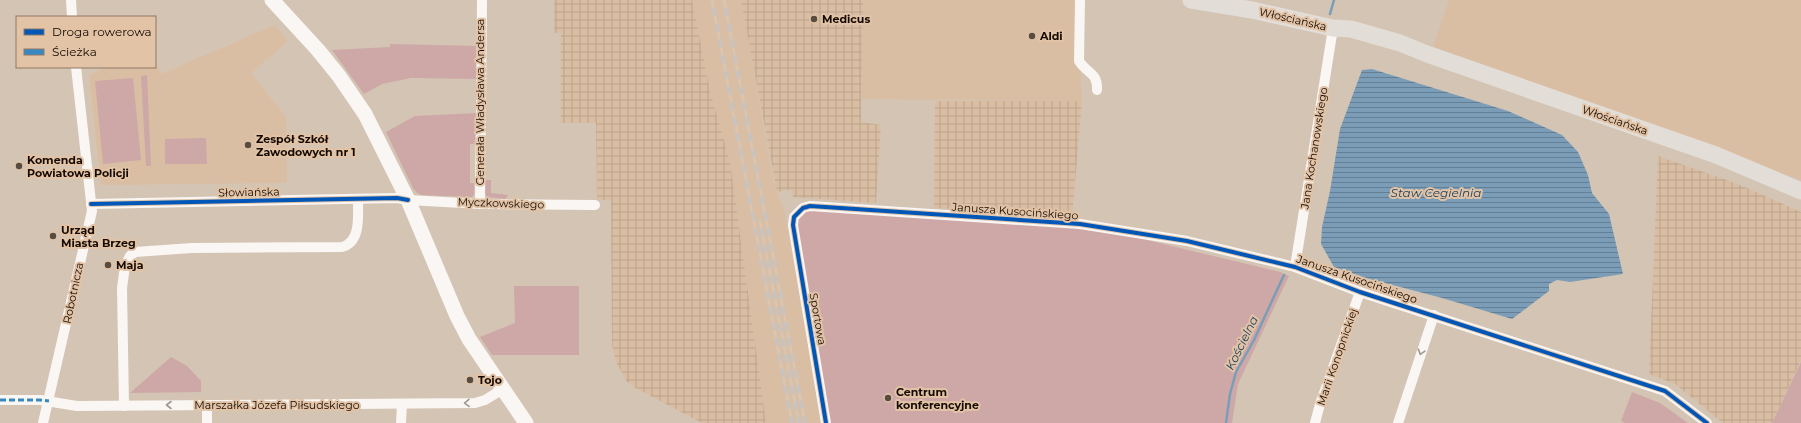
<svg xmlns="http://www.w3.org/2000/svg" width="1801" height="423" font-family="Montserrat,sans-serif">
  <style>
    .built { fill: #dabea3 }
    .industrial { fill: url(#industrial-grid) }
    .green { fill: #cda8a7 }
    .water { fill: url(#water-rules) }
    .lines { fill: none; stroke-linecap: round; stroke-linejoin: round }
    .stream { stroke: #7c9db8; stroke-width: 2.5 }
    .street { stroke: #f9f6f4; stroke-width: 10 }
    .secondary { stroke: #f9f6f4; stroke-width: 15 }
    .primary { stroke: #e3ddd7; stroke-width: 17 }
    .rail-casing { stroke: #c8c3be; stroke-width: 4 }
    .rail { stroke: #e2c3a6; stroke-width: 2.5; stroke-dasharray: 8; stroke-linecap: butt }
    .quiet { stroke: #3789c4; stroke-width: 3; stroke-dasharray: 6 3; stroke-linecap: butt }
    .cycleway-casing { stroke: #e2c3a6; stroke-width: 6 }
    .cycleway { stroke: #0057b8; stroke-width: 4 }
    .oneway { stroke: #9e9893 }
    .poi-dot { fill: #584b40; stroke: #e2c3a6; stroke-width: 1.5 }
    .labels { text-anchor: middle; stroke-width: 4; stroke-linejoin: round; paint-order: stroke }
    .poi-label { font-size: 11px; font-weight: bold; fill: #150a02; stroke: #e2c3a6; text-anchor: start }
    .street-label { font-size: 11px; fill: #150a02; stroke: #e2c3a6 }
    .water-label { font-size: 12px; font-style: italic; fill: #153e5e; stroke: #e2c3a6 }
  </style>
  <defs>
    <pattern id="industrial-grid" width="8" height="8" patternUnits="userSpaceOnUse"><rect width="8" height="8" fill="#dabea3"/><path d="M0 4h8M4 0v8" fill="none" stroke="#baa28b"/></pattern>
    <pattern id="water-rules" width="6" height="5" patternUnits="userSpaceOnUse"><rect width="6" height="5" fill="#7c9db8"/><path d="M0 2.5h6" fill="none" stroke="#647e93"/></pattern>
  </defs>
  <rect width="100%" height="100%" fill="#d4c4b3"/>
  <g class="built">
    <polygon points="692,0 741,0 773,179 777,192 784,208 822,423 766,423 730,162 710,91"/>
    <polygon points="863,0 1076,0 1082,101 862,99"/>
    <polygon points="1449,0 1801,0 1801,180 1433,47"/>
    <polygon points="275,25 288,41 251,73 286,117 287,183 101,185 89,75 106,67 155,67 155,61 161,74"/>
  </g>
  <g class="industrial">
    <polygon points="554,0 692,0 710,91 730,162 766,423 702,423 634,387 627,382 616,362 612,345 611,200 597,200 596,123 561,123 561,33 554,33"/>
    <polygon points="741,0 863,0 861,122 881,125 876,203 793,197 792,189 777,192"/>
    <polygon points="935,101 1082,101 1072,217 934,208"/>
    <polygon points="1658,156 1738,184 1801,212 1801,360 1772,423 1723,423 1675,384 1649,374"/>
  </g>
  <g class="green">
    <polygon points="390,44 478,46 477,79 411,78 382,84 364,94 332,50 390,47"/>
    <polygon points="147,75 151,166 146,166 141,76"/>
    <polygon points="133,78 141,160 103,164 95,81"/>
    <polygon points="477,113 476,144 470,144 470,183 474,183 474,194 472,197 422,195 417,193 413,188 386,132 415,116"/>
    <polygon points="206,138 207,164 165,164 165,139"/>
    <polygon points="485,180 491,180 491,193 508,195 506,199 487,197 484,192"/>
    <polygon points="803,208 1080,224 1280,272 1289,276 1238,384 1232,423 826,423 794,217"/>
    <polygon points="514,286 579,286 579,355 492,355 480,337 515,323"/>
    <polygon points="171,357 187,366 201,381 201,392 130,393"/>
    <polygon points="1801,362 1801,423 1772,423"/>
    <polygon points="1632,392 1660,403 1688,423 1625,423 1621,421"/>
  </g>
  <polygon class="water" points="1372,69 1508,111 1562,135 1578,152 1588,175 1592,193 1609,214 1623,274 1570,282 1557,280 1549,284 1549,291 1512,319 1442,298 1366,278 1334,267 1321,244 1322,227 1330,191 1340,129 1362,70"/>
  <g class="lines">
    <g class="stream">
      <polyline points="1330,14 1334,0"/>
      <polyline points="1226,423 1230,394 1236,372 1254,340 1284,275"/>
    </g>
    <g class="street">
      <polyline points="71,0 72,17"/>
      <path d="M 1080,0 L 1079,61 C 1086,73 1098,72 1097,90"/>
      <polyline points="91,204 397,198 408,200 480,204 595,205"/>
      <polyline points="480,204 482,0"/>
      <polyline points="1295,267 1333,28"/>
      <polyline points="0,400 40,400 77,406 475,403 485,400 503,389"/>
      <polyline points="207,405 207,423"/>
      <path d="M 124,406 L 122,288 L 125,266 L 130,256 L 135,252 L 192,248 L 342,247 C 361,242 358,216 358,200"/>
      <polyline points="43,423 92,211 76,67"/>
      <polyline points="401,423 402,404"/>
      <polyline points="826,423 793,225 794,217 803,208 810,206 1080,224 1187,241 1295,267 1360,292 1665,391 1707,423"/>
      <polyline points="1315,423 1320,404 1360,292"/>
      <polyline points="1398,423 1434,315"/>
    </g>
    <polyline class="secondary" points="272,0 318,50 339,76 365,114 408,200 457,316 469,339 526,423"/>
    <polyline class="primary" points="1191,0 1252,10 1333,28 1351,29 1400,43 1427,54 1716,155 1801,191"/>
    <defs>
      <g id="rail">
        <polyline points="712,0 792,423"/>
        <polyline points="724,0 805,423"/>
        <polyline points="760,221 799,423"/>
      </g>
    </defs>
    <use href="#rail" class="rail-casing"/>
    <use href="#rail" class="rail"/>
    <polyline class="quiet" points="0,400 40,400 49,401"/>
    <defs>
      <g id="cycleway">
        <polyline points="91,204 397,198 408,200"/>
        <polyline points="826,423 793,225 794,217 803,208 810,206 1080,224 1187,241 1295,267 1360,292 1665,391 1707,423"/>
      </g>
    </defs>
    <use href="#cycleway" class="cycleway-casing"/>
    <use href="#cycleway" class="cycleway"/>
  </g>
  <defs><path id="oneway-chevron" d="M-2-3.5L2.5 0L-2 3.5" fill="none" stroke-width="1.6" stroke-linecap="round" stroke-linejoin="round"/></defs>
  <g class="oneway">
    <use href="#oneway-chevron" transform="translate(1421 352) rotate(108)"/>
    <use href="#oneway-chevron" transform="translate(467 403) rotate(179)"/>
    <use href="#oneway-chevron" transform="translate(169 405) rotate(180)"/>
  </g>
  <g class="poi-dot">
    <circle cx="814" cy="19" r="4"/>
    <circle cx="1032" cy="36" r="4"/>
    <circle cx="248" cy="145" r="4"/>
    <circle cx="19" cy="166" r="4"/>
    <circle cx="53" cy="236" r="4"/>
    <circle cx="108" cy="265" r="4"/>
    <circle cx="470" cy="380" r="4"/>
    <circle cx="888" cy="398" r="4"/>
  </g>
  <g class="labels">
    <g class="poi-label">
      <text x="822" y="23">Medicus</text>
      <text x="1040" y="40">Aldi</text>
      <text x="256" y="143">Zespół Szkół<tspan x="256" dy="13">Zawodowych nr 1</tspan></text>
      <text x="27" y="164">Komenda<tspan x="27" dy="13">Powiatowa Policji</tspan></text>
      <text x="61" y="234">Urząd<tspan x="61" dy="13">Miasta Brzeg</tspan></text>
      <text x="116" y="269">Maja</text>
      <text x="478" y="384">Tojo</text>
      <text x="896" y="396">Centrum<tspan x="896" dy="13">konferencyjne</tspan></text>
    </g>
    <g class="street-label">
      <text transform="translate(1293 19) rotate(13)" y="4">Włościańska</text>
      <text transform="translate(480 102) rotate(-90)" y="4">Generała Władysława Andersa</text>
      <text transform="translate(1615 120) rotate(19)" y="4">Włościańska</text>
      <text transform="translate(1314 148) rotate(-81)" y="4">Jana Kochanowskiego</text>
      <text transform="translate(249 192) rotate(-1)" y="4">Słowiańska</text>
      <text transform="translate(501 203) rotate(2)" y="4">Myczkowskiego</text>
      <text transform="translate(1015 211) rotate(4)" y="4">Janusza Kusocińskiego</text>
      <text transform="translate(1357 279) rotate(19)" y="4">Janusza Kusocińskiego</text>
      <text transform="translate(73 293) rotate(-78)" y="4">Robotnicza</text>
      <text transform="translate(818 319) rotate(80)" y="4">Sportowa</text>
      <text transform="translate(1337 357) rotate(-71)" y="4">Marii Konopnickiej</text>
      <text x="277" y="409">Marszałka Józefa Piłsudskiego</text>
    </g>
    <g class="water-label">
      <text x="1436" y="197">Staw Cegielnia</text>
      <text transform="translate(1242 343) rotate(-64)" y="4">Kościelna</text>
    </g>
  </g>
  <rect x="16" y="16" width="140" height="52" fill="#e2c3a6" stroke="#907964"/>
  <rect x="24" y="29" width="20" height="6" fill="#0057b8" stroke="#907964"/>
  <text x="52" y="36" font-size="12" fill="#150a02">Droga rowerowa</text>
  <rect x="24" y="49" width="20" height="6" fill="#3789c4" stroke="#907964"/>
  <text x="52" y="56" font-size="12" fill="#150a02">Ścieżka</text>
</svg>
